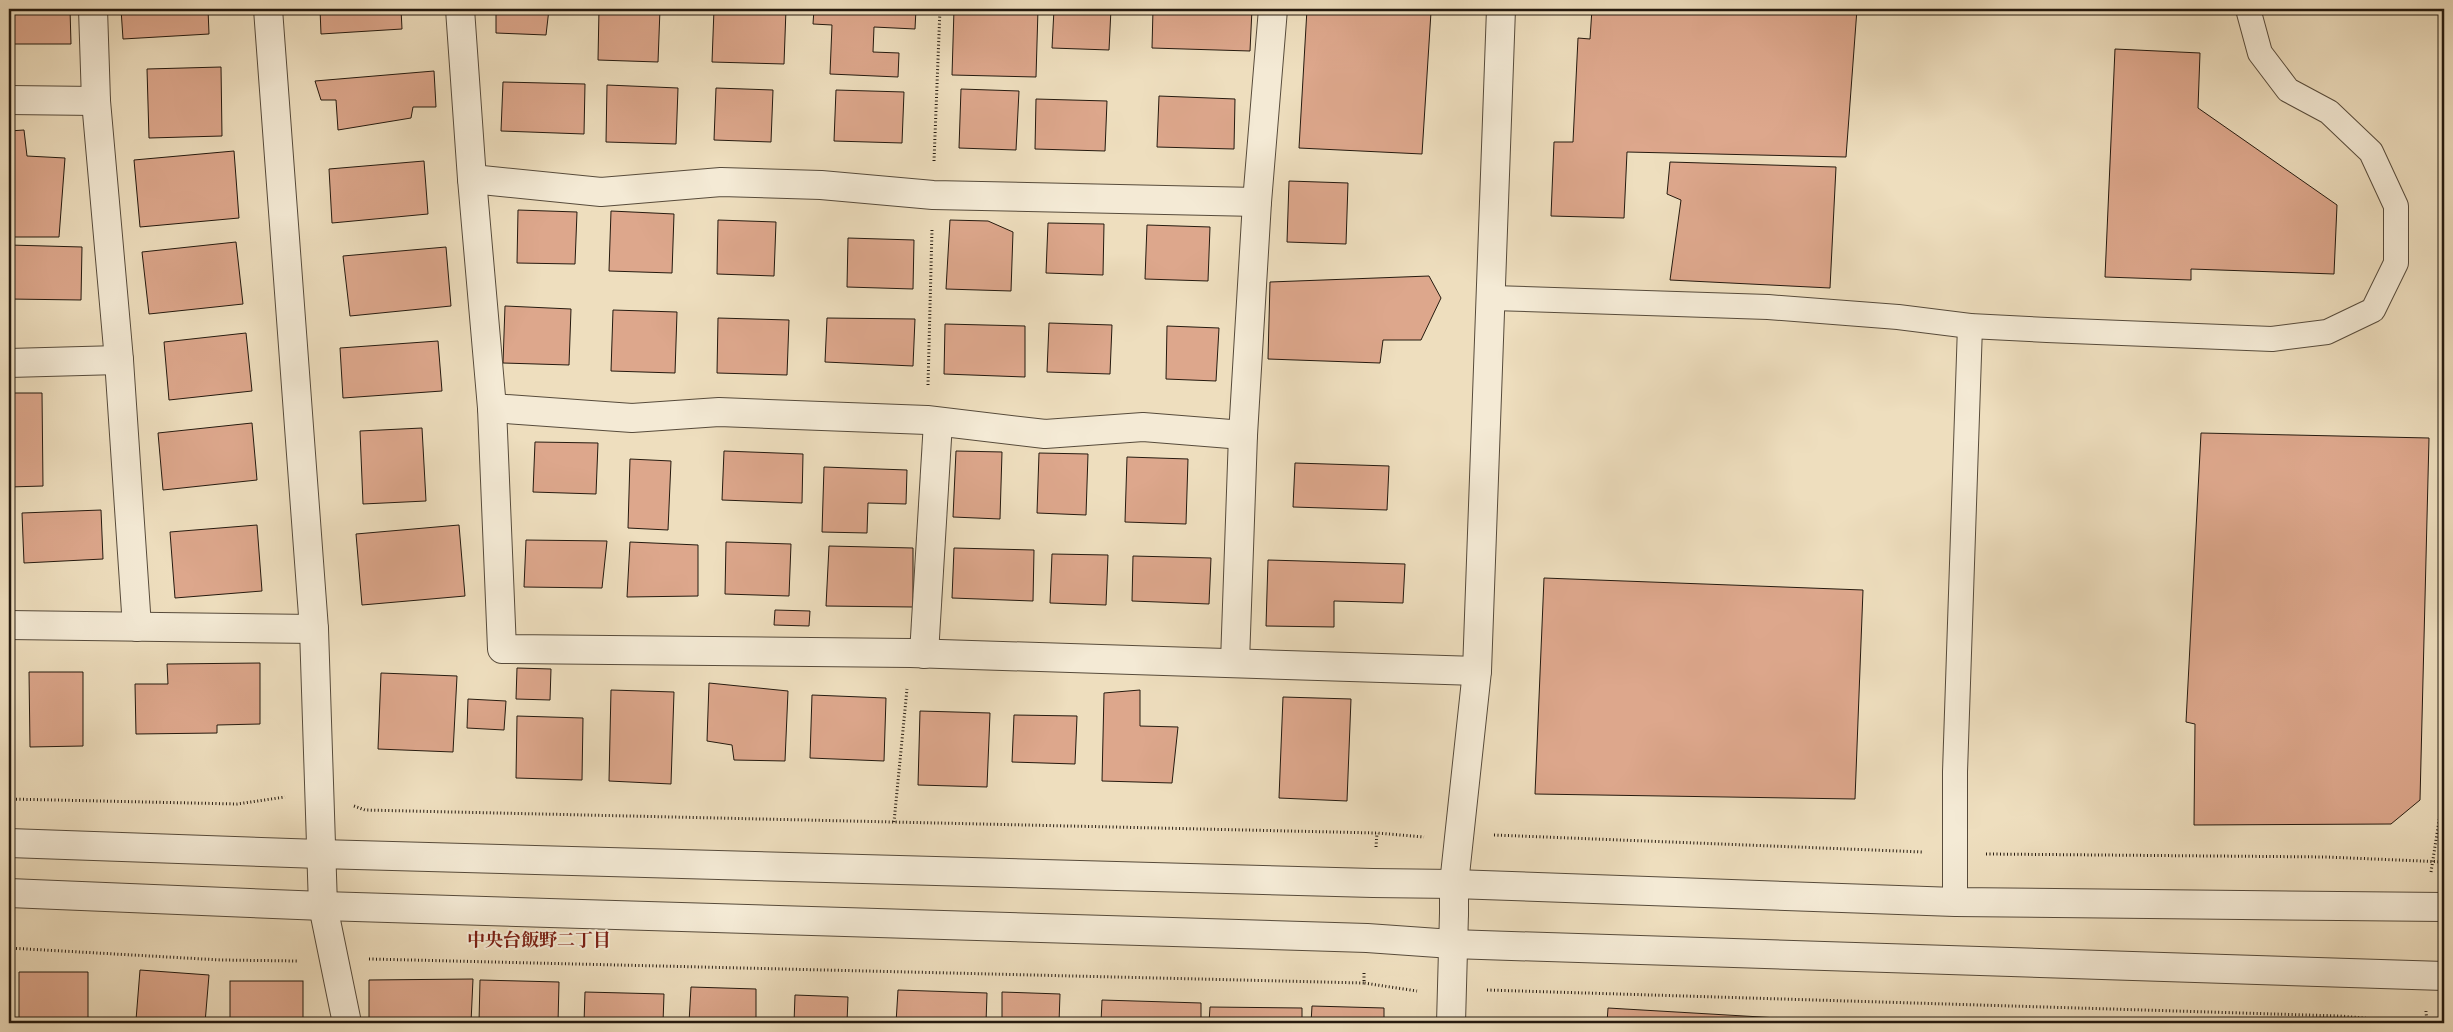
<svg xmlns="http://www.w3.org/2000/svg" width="2453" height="1032" font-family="'Libre Caslon Text','Noto Serif JP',serif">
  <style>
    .building { fill: #dda78c; stroke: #251a0f }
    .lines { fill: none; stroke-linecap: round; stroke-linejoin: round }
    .service-casing { stroke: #574b3b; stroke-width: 26 }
    .minor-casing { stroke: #574b3b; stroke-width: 30 }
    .tertiary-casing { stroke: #574b3b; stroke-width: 30 }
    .path { stroke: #251a0f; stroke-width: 3; stroke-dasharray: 1 2.5; stroke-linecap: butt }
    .service { stroke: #f4ead5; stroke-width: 24 }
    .minor { stroke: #f4ead5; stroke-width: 28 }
    .tertiary { stroke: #f4ead5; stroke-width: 28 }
    .labels { text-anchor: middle; stroke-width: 4; stroke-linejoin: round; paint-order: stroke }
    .neighbourhood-label { font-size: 18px; font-weight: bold; fill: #7a1f14; stroke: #f4ead5 }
  </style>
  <rect width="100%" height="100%" fill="#eedebe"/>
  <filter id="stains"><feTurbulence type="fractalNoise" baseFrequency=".004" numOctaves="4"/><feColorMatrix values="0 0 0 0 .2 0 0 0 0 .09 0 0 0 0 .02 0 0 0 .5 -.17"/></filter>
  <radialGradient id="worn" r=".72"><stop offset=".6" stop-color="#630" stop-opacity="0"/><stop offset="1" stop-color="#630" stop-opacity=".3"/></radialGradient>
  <g class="building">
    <polygon points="9,9 70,9 71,44 9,44"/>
    <polygon points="121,9 208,9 209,34 123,39"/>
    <polygon points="320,9 401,9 402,29 321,34"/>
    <polygon points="496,9 549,9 546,35 496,33"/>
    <polygon points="599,9 660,9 658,62 598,60"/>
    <polygon points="714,9 786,9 784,64 712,62"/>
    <polygon points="814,9 916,9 915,29 874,27 873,52 899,53 898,77 830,74 832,25 813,24"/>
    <polygon points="954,9 1038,9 1036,77 952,75"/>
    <polygon points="1054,9 1111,9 1109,50 1052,48"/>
    <polygon points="1153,9 1252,9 1250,51 1152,48"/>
    <polygon points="1307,9 1377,9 1431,12 1422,154 1299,148"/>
    <polygon points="1592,9 1857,9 1846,157 1627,152 1624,218 1551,216 1554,142 1573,142 1578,38 1590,39"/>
    <polygon points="2115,49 2200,53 2198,108 2337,205 2334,274 2191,269 2191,280 2105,277"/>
    <polygon points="221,67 222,136 149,138 147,69"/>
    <polygon points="434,71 436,107 413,107 411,118 338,130 336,100 321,100 315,81"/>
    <polygon points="503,82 585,84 584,134 501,131"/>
    <polygon points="607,85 678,88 676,144 606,142"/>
    <polygon points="716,88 773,90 771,142 714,140"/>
    <polygon points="961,89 1019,91 1016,150 959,148"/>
    <polygon points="836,90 904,92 902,143 834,141"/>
    <polygon points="1159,96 1235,99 1234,149 1157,147"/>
    <polygon points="1036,99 1107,101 1105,151 1035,149"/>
    <polygon points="24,130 27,156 65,158 59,237 9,237 9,131"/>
    <polygon points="234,151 239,218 140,227 134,160"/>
    <polygon points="424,161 428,214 332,223 329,169"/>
    <polygon points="1670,162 1836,167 1830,288 1670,280 1681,200 1667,194"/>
    <polygon points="1289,181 1348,183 1346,244 1287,242"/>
    <polygon points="518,210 577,212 575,264 517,263"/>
    <polygon points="611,211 674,214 672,273 609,271"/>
    <polygon points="718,220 776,222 774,276 717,274"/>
    <polygon points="950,220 988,221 1013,232 1011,291 946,289"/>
    <polygon points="1048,223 1104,224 1103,275 1046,273"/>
    <polygon points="1147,225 1210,227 1208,281 1145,279"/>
    <polygon points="848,238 914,240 913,289 847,287"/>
    <polygon points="236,242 243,304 149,314 142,252"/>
    <polygon points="9,245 82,247 81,300 9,299"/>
    <polygon points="446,247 451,306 350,316 343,256"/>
    <polygon points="1429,276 1441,298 1421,340 1383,340 1380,363 1268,359 1270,282"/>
    <polygon points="505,306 571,309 569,365 503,363"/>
    <polygon points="613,310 677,312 675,373 611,371"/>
    <polygon points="718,318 789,320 787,375 717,373"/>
    <polygon points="827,318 915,319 913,366 825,362"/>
    <polygon points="1049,323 1112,325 1110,374 1047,372"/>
    <polygon points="945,324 1025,326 1025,377 944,374"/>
    <polygon points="1167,326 1219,328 1216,381 1166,379"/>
    <polygon points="246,333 252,391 169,400 164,342"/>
    <polygon points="438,341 442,391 343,398 340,348"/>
    <polygon points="9,393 42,393 43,486 9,487"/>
    <polygon points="252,423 257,480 163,490 158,433"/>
    <polygon points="422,428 426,501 363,504 360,431"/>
    <polygon points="2201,433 2429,438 2420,800 2391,824 2194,825 2195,724 2186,722"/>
    <polygon points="535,442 598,443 596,494 533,492"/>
    <polygon points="724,451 803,454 802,503 722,500"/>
    <polygon points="956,451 1002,452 1000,519 953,517"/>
    <polygon points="1039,453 1088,454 1086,515 1037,513"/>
    <polygon points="1127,457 1188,459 1186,524 1125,522"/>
    <polygon points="630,459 671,461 668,530 628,528"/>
    <polygon points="1295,463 1389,466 1387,510 1293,507"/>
    <polygon points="824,467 907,470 906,504 868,503 867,533 822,532"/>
    <polygon points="101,510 103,559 24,563 22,513"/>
    <polygon points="257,525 262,591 175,598 170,532"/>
    <polygon points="459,525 465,596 362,605 356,534"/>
    <polygon points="526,540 607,541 602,588 524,587"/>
    <polygon points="630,542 698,545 698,596 627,597"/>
    <polygon points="726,542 791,544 789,596 725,594"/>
    <polygon points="829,546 913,548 913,607 826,606"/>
    <polygon points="954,548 1034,550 1033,601 952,598"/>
    <polygon points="1052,554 1108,555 1106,605 1050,603"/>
    <polygon points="1133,556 1211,558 1209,604 1132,601"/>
    <polygon points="1268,560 1405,564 1403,603 1334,601 1334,627 1266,626"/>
    <polygon points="1544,578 1863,590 1855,799 1535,794"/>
    <polygon points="775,610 810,611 809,626 774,625"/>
    <polygon points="260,663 260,724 217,725 217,733 136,734 135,684 168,684 167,664"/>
    <polygon points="517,668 551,669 550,700 516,699"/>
    <polygon points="29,672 83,672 83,746 30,747"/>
    <polygon points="381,673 457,676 453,752 378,749"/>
    <polygon points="709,683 788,691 785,761 734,760 732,745 707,741"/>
    <polygon points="611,690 674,692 671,784 609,781"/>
    <polygon points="1140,690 1140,726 1178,727 1172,783 1102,781 1104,693"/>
    <polygon points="812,695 886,698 884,761 810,758"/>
    <polygon points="1283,697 1351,699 1347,801 1279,798"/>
    <polygon points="468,699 506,701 504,730 467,728"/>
    <polygon points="920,711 990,713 987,787 918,785"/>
    <polygon points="1014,715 1077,716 1075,764 1012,762"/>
    <polygon points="517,716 583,718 582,780 516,778"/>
    <polygon points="140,970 209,975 205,1023 136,1020"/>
    <polygon points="19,972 88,972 88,1019 19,1021"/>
    <polygon points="473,979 471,1023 369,1023 369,980"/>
    <polygon points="480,980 559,982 558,1023 479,1023"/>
    <rect x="230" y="981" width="73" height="42"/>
    <polygon points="691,987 756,989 756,1023 689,1023"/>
    <polygon points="898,990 987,993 986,1023 896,1023"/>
    <polygon points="585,992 664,994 663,1023 584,1023"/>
    <polygon points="1002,992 1060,994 1059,1023 1002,1023"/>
    <polygon points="795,995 848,997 847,1023 794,1023"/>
    <polygon points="1102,1000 1201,1003 1201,1023 1101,1023"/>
    <polygon points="1312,1006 1384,1008 1384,1023 1311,1023"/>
    <polygon points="1210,1007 1302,1008 1302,1023 1209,1023"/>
    <polygon points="1608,1008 1795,1019 1794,1023 1607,1023"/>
    <polygon points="1825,1020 1909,1020 1908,1023 1825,1023"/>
    <polygon points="1939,1022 1976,1023 1939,1023"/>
  </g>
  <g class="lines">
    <defs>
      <g id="service">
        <polyline points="1492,298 1768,307 1898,317 1970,326 2047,330 2272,339 2327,332 2373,310 2396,263 2396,206 2371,152 2329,112 2288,90 2260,53 2248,9"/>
        <polyline points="1955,902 1955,772 1970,326"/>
      </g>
      <g id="minor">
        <polyline points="93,9 96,101 119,360 137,627"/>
        <polyline points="460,9 472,179 492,408 502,649 910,653 1477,671"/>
        <polyline points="9,100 96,101"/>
        <polyline points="472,179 601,192 721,182 821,185 933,195 1257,202"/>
        <polyline points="9,363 119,360"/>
        <polyline points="492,408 632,418 719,412 927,420 1045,434 1143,427 1243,435"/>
        <polyline points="9,625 314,629"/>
        <polyline points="924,654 938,422"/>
        <polyline points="1235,662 1243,435 1257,202 1273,9"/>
        <polyline points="323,906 347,1023"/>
        <polyline points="1451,1023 1454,913"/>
      </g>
      <g id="tertiary">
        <polyline points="268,9 314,629 323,906"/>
        <polyline points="9,843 320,854 1373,883 1454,884 1955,902 2444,907"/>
        <polyline points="9,893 323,906 1367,938 1452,944 2444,976"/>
        <polyline points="1454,913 1454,884 1477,671 1501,9"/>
      </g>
    </defs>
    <use href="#service" class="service-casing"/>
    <use href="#minor" class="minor-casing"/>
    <use href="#tertiary" class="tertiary-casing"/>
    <g class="path">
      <polyline points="934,161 940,9"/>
      <polyline points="928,385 932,229"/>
      <polyline points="9,799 237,804 285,797"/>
      <polyline points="354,806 365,810 1377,833 1424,837"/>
      <polyline points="894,822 907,689"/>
      <polyline points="1494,835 1923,852"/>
      <polyline points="1376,847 1377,833"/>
      <polyline points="1986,854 2327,857 2444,862"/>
      <polyline points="2431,872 2441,808 2444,711"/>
      <polyline points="9,948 221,960 298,961"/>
      <polyline points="369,959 1364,983"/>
      <polyline points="1364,973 1364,983 1417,991"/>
      <polyline points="1487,990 2340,1016 2421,1023"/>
      <polyline points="2426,1011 2427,1023"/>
    </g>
    <use href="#service" class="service"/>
    <use href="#minor" class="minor"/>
    <use href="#tertiary" class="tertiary"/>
  </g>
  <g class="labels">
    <g class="neighbourhood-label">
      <text x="539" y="946">中央台飯野二丁目</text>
    </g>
  </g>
  <rect width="2453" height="1032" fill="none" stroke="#eedebe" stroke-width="30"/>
  <rect x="10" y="10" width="2433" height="1012" fill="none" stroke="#251a0f" stroke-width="2.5"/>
  <rect x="15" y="15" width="2423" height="1002" fill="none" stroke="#251a0f"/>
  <rect width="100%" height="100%" filter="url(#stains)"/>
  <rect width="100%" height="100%" fill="url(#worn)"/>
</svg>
